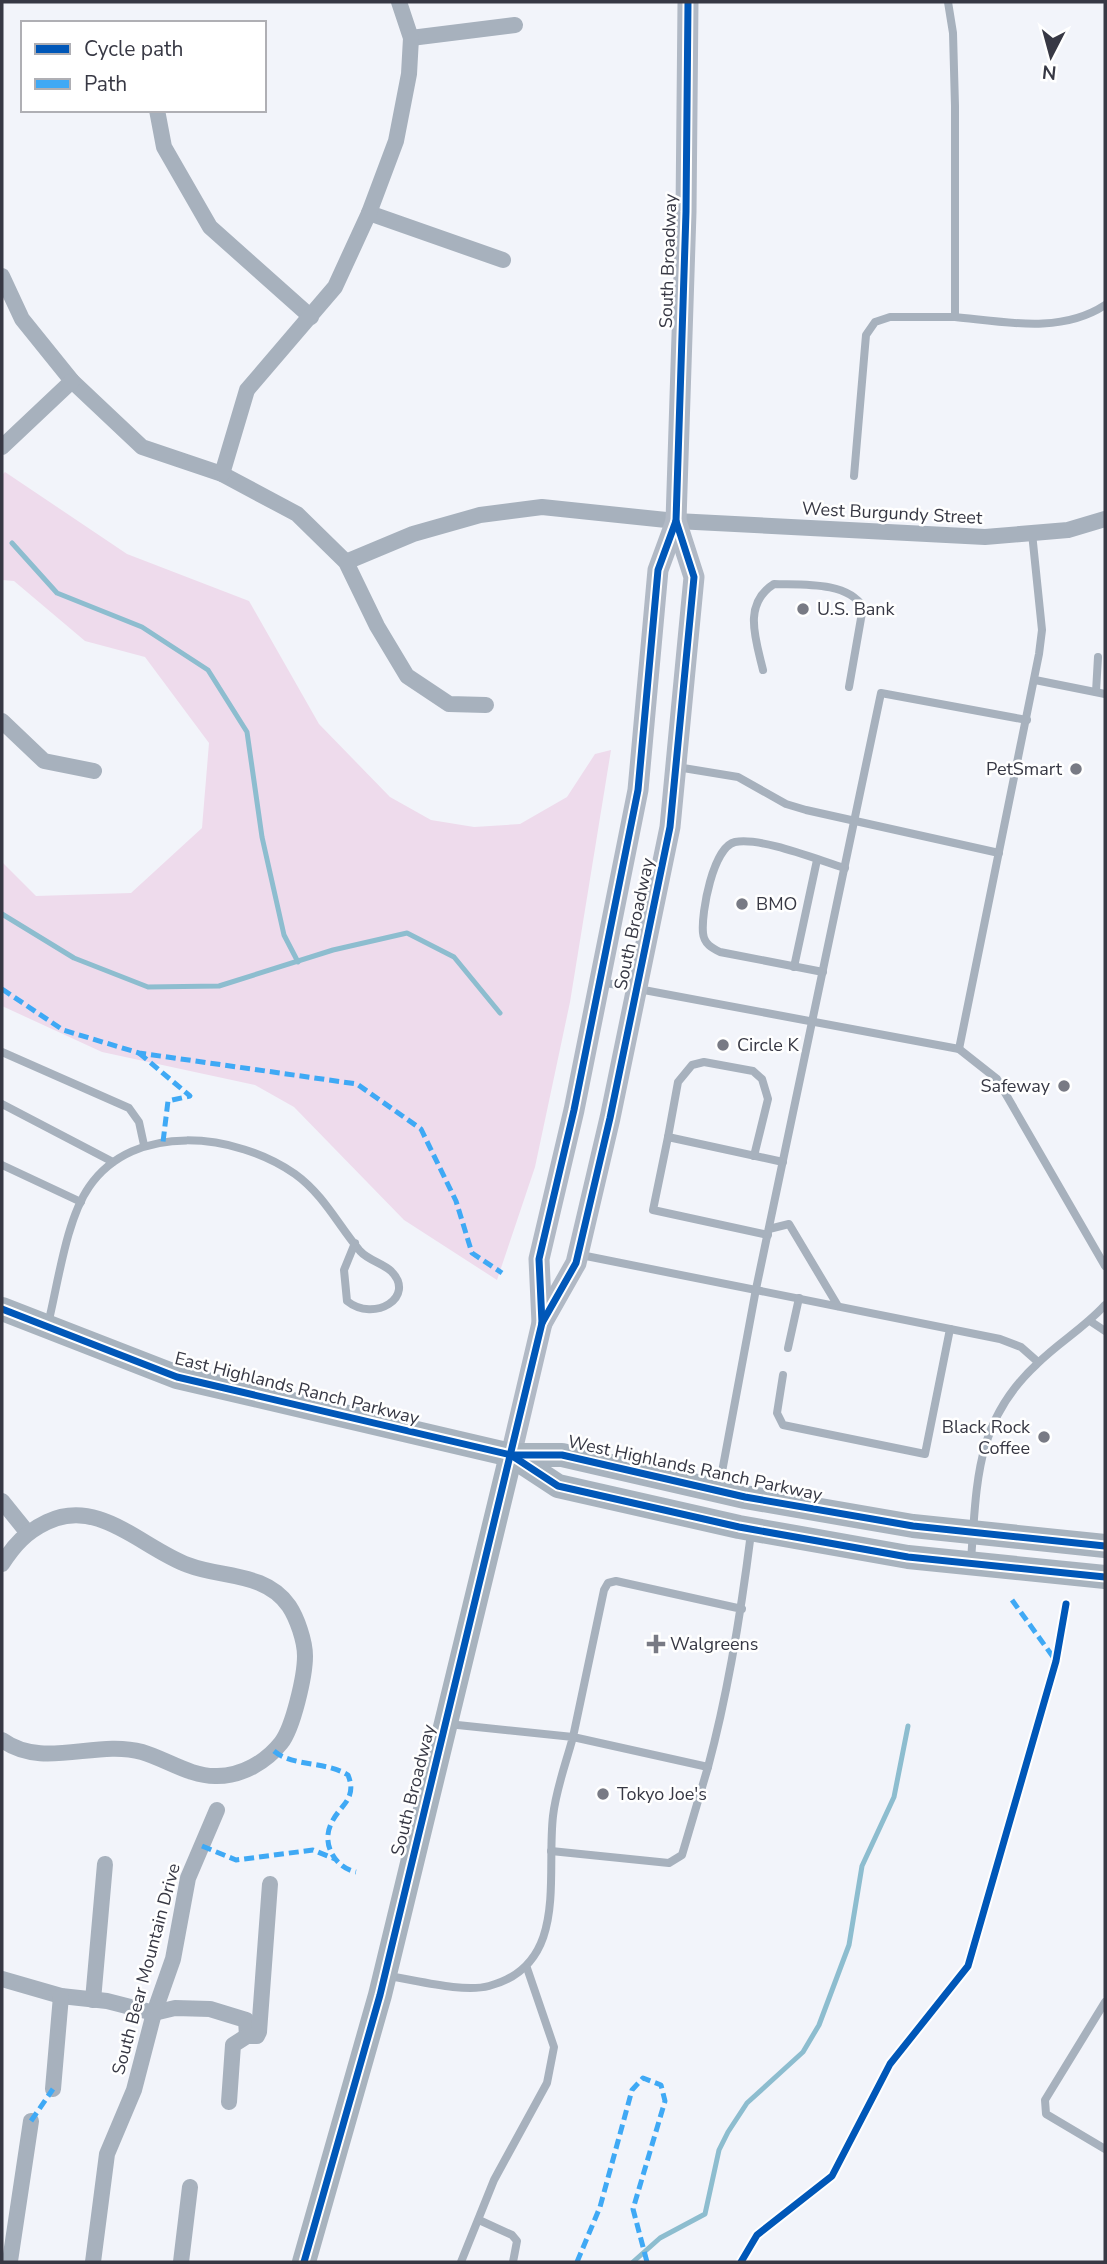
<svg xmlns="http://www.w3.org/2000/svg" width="1107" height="2264" font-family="'Nunito Sans',sans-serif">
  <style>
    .green { fill: #eedbec }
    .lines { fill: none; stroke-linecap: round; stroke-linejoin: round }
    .stream { stroke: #8dbdcf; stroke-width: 5 }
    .lane { stroke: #a7b1bd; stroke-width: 8 }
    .street { stroke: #a7b1bd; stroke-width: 16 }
    .secondary { stroke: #b1b9c5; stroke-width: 21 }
    .primary { stroke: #a8b3be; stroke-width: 24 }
    .quiet { stroke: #3fa9f5; stroke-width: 5; stroke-dasharray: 10 5; stroke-linecap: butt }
    .cycleway-casing { stroke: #fff; stroke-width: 11 }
    .cycleway { stroke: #0057b8; stroke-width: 7 }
    .poi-dot { fill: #787a84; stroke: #fff; stroke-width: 2.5 }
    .labels { text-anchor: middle; stroke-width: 5; stroke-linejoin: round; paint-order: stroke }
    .street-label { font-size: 18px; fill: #373844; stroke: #fff }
    .poi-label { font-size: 18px; fill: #373844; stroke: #fff; text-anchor: start }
  </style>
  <rect width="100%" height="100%" fill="#f2f4fa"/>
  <polygon class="green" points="5,472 127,554 249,601 319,724 390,797 431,820 474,827 520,824 567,797 595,754 611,750 570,1002 535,1167 497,1280 404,1220 294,1107 255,1085 102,1052 2,1006 2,862 36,896 131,893 202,828 209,743 145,657 85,641 14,581 2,580 2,475"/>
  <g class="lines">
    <g class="stream">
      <polyline points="12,543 57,593 142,627 208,670 247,732 262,837 284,935 298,962"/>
      <polyline points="2,914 74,958 148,987 219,986 333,950 407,933 454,957 500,1013"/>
      <polyline points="633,2262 660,2238 705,2214 719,2150 728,2132 747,2103 803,2052 819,2025 849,1945 862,1866 894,1797 908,1726"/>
    </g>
    <g class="lane">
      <path d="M 955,317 C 1005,322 1061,334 1105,305"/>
      <polyline points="854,476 866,335 875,322 890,317 955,317 955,106 953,33 948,2"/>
      <path d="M 763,670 C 756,640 742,604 774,584 C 801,585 847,581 863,607 L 849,687"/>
      <polyline points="1035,680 1105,694"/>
      <polyline points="1096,692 1098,657"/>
      <polyline points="677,767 738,777 786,804 806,810 999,853"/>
      <polyline points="794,967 817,860"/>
      <path d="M 823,972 L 720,952 C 712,948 704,944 703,933 C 701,913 713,847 735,842 C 762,837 818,860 845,868"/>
      <polyline points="601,982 959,1049 1039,654 1042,630 1032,533"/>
      <polyline points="959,1049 997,1079 1105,1266"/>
      <polyline points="2,1052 129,1108 139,1122 144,1145"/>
      <polyline points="2,1104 113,1162"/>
      <polyline points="668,1137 678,1082 692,1065 704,1062 753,1071 762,1079 768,1099 754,1156"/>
      <polyline points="2,1165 81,1202"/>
      <polyline points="769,1229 789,1224 838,1306"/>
      <polyline points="768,1235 653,1210 668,1137 783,1162"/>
      <polyline points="581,1255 1000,1339 1021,1347 1038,1362"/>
      <polyline points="1090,1321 1105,1331"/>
      <path d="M 48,1324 C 58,1284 66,1220 89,1187 C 134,1121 236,1133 295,1174 C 324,1195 338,1225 360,1251 C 368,1260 382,1263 391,1271 C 417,1297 374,1323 347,1301 L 344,1270 L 355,1243"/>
      <polyline points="788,1348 799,1298"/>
      <polyline points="783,1375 777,1413 783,1425 925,1454 950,1329"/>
      <polyline points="719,1488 756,1289 881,693 1027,720"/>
      <path d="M 971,1560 C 977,1482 975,1421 1037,1364 C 1059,1342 1083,1329 1105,1305"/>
      <path d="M 742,1609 L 616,1581 L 608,1583 L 604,1590 L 573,1737 L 708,1767 C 729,1689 741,1613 751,1533"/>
      <polyline points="551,1851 669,1863 682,1855 708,1767"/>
      <path d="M 388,1976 C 416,1980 463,1993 489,1986 C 569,1965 546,1877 553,1816 C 556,1789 566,1763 573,1737 L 448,1724"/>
      <polyline points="1105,2002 1045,2100 1046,2114 1105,2149"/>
      <polyline points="479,2220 512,2235 517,2241 513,2262"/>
      <polyline points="461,2262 494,2180 547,2083 554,2047 527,1968"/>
    </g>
    <g class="street">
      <polyline points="411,38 515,25"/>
      <polyline points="157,110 164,147 210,227 311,317"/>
      <polyline points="369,213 503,260"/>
      <polyline points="2,276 22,319 72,381 142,447 222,474 297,514 346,562 377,626 407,676 449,704 486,705"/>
      <polyline points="2,447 72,381"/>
      <polyline points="222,474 247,390 335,287 369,213 396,141 409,74 411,38 399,2"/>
      <polyline points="346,562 413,534 480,515 542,507 676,521 985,537 1068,530 1105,519"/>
      <polyline points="2,721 44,761 94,771"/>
      <polyline points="2,1501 27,1532"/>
      <path d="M 2,1564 C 14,1545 26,1532 47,1522 C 99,1497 142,1548 188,1565 C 221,1578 266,1572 289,1606 C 297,1618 305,1641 305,1656 C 305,1676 293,1728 281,1743 C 266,1762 242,1776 217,1776 C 191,1777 166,1759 142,1752 C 96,1739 43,1770 2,1740"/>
      <polyline points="2,1979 61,1996 107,2001 154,2013 175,2008 210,2009 246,2020 247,2036"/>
      <polyline points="93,2000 105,1864"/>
      <polyline points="53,2089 61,1996"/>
      <polyline points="229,2102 233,2045 247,2036 257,2036 259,2032 270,1884"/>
      <polyline points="10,2261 31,2121"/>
      <polyline points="93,2262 107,2154 134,2090 154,2013 173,1959 188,1878 217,1810"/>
      <polyline points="181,2262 190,2187"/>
    </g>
    <g class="secondary">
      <polyline points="542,1323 576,1263 610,1118 670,827 694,577 676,521"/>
      <polyline points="511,1455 542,1323 539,1259 574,1110 638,790 658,570 676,521 686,212 688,2"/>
    </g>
    <g class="primary">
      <polyline points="2,1309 177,1377 511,1455 562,1455 745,1497 913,1526 1105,1546"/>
      <polyline points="511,1455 558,1486 739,1527 908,1557 1105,1577"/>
      <polyline points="304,2262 380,1995 511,1455"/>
    </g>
    <g class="quiet">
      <polyline points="2,989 63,1030 139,1053 357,1084 421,1129 456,1201 472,1253 502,1273"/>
      <polyline points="139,1053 190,1096 168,1101 163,1142"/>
      <polyline points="1012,1600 1056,1661"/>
      <path d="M 274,1751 C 293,1767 326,1761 348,1775 C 358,1800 339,1805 331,1824 C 321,1845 336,1868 356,1872"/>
      <polyline points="202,1846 236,1860 313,1850 335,1859"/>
      <polyline points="31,2121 53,2089"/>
      <polyline points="577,2262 600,2207 632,2090 643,2078 661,2085 665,2101 633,2209 647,2262"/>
    </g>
    <defs>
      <g id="cycleway">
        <polyline points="2,1309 177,1377 511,1455 562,1455 745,1497 913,1526 1105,1546"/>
        <polyline points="542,1323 576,1263 610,1118 670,827 694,577 676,521"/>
        <polyline points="511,1455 558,1486 739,1527 908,1557 1105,1577"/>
        <polyline points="304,2262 380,1995 542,1323 539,1259 574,1110 638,790 658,570 676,521 686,212 688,2"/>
        <polyline points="741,2262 757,2235 832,2176 890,2064 968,1966 1056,1661 1066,1604"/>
      </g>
    </defs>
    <use href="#cycleway" class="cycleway-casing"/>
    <use href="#cycleway" class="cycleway"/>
  </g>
  <g class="poi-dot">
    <circle cx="803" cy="609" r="7"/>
    <circle cx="1076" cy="769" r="7"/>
    <circle cx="742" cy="904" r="7"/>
    <circle cx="723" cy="1045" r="7"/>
    <circle cx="1064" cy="1086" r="7"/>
    <circle cx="1044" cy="1437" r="7"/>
    <path d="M652.5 1633.5h7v7h7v7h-7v7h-7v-7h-7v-7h7z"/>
    <circle cx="603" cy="1794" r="7"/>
  </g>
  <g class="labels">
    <g class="street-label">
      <text transform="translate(668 261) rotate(-88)" y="6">South Broadway</text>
      <text transform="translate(892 513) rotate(3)" y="6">West Burgundy Street</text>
      <text transform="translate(634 924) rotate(-78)" y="6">South Broadway</text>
      <text transform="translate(297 1388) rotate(14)" y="6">East Highlands Ranch Parkway</text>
      <text transform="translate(695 1468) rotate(12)" y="6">West Highlands Ranch Parkway</text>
      <text transform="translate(413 1790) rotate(-76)" y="6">South Broadway</text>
      <text transform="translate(146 1969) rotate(-75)" y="6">South Bear Mountain Drive</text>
    </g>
    <g class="poi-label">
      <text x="817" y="615">U.S. Bank</text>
      <text x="1062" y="775" text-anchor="end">PetSmart</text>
      <text x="756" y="910">BMO</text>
      <text x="737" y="1051">Circle K</text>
      <text x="1050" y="1092" text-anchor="end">Safeway</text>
      <text x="1030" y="1433" text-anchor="end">Black Rock<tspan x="1030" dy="21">Coffee</tspan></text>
      <text x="670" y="1650">Walgreens</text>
      <text x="617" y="1800">Tokyo Joe's</text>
    </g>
  </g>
  <rect width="1107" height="2264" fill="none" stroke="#373844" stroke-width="7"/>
  <rect x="21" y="21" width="245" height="91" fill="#ffffff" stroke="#afafb4" stroke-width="2"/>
  <rect x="35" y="44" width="35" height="10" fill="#0057b8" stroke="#afafb4" stroke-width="2"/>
  <text x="84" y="56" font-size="21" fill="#373844">Cycle path</text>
  <rect x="35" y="79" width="35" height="10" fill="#3fa9f5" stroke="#afafb4" stroke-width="2"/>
  <text x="84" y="91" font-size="21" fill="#373844">Path</text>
  <g transform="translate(1051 56) rotate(186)" stroke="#ffffff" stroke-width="5" paint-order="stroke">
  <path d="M0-5L12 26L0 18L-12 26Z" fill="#373844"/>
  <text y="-10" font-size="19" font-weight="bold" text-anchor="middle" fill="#373844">N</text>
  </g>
</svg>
